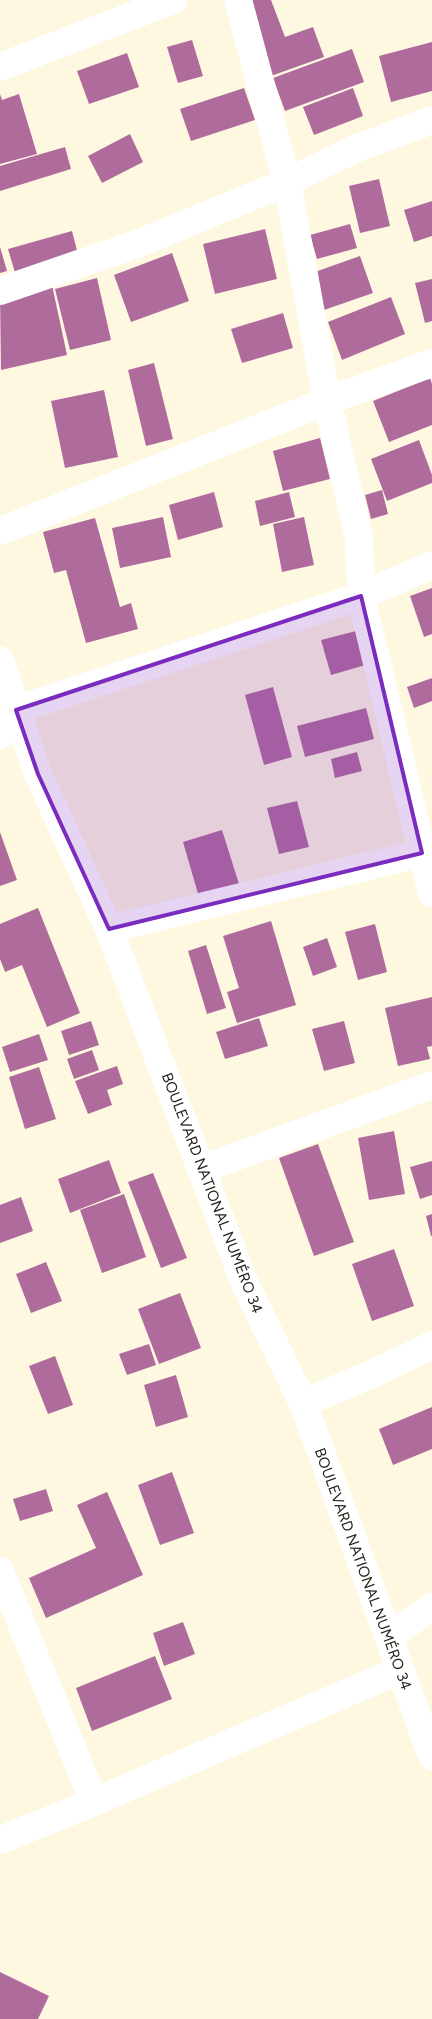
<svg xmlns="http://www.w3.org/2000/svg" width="432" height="2019" font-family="Figtree,sans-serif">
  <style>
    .building { fill: #b06b9d }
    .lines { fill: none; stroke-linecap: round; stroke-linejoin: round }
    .street { stroke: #fff; stroke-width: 28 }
    .secondary { stroke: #fff; stroke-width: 28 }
    .marked { fill: #7b2cbf; fill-opacity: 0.2; stroke: #7b2cbf; stroke-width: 4; stroke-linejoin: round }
    .labels { text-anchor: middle; stroke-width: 4.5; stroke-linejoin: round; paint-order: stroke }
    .street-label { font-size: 15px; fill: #25231b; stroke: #fff }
  </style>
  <rect width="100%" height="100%" fill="#fef8e1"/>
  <g class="building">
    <polygon points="243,0 271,0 285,37 313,27 324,57 271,76"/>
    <polygon points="192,40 203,76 178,83 167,47"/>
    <polygon points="432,42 432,91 391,102 379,56"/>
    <polygon points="352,49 364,82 285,111 273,78"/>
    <polygon points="127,53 139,87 89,104 77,71"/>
    <polygon points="244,88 255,120 191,141 180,109"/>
    <polygon points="353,88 363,116 314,135 303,107"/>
    <polygon points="0,94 2,100 19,94 37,154 0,164"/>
    <polygon points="130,134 143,162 102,183 88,156"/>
    <polygon points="65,147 71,169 0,191 0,166"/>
    <polygon points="379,179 390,226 360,233 349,186"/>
    <polygon points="432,201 432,236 414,242 404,210"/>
    <polygon points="350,224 357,248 317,259 310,235"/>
    <polygon points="265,229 277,279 215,294 203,244"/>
    <polygon points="72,231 79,258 16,276 8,249"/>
    <polygon points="0,247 7,271 0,273"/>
    <polygon points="172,253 189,301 131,322 114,275"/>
    <polygon points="360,256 373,293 324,310 312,273"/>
    <polygon points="97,278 111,340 70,350 55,289"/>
    <polygon points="432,279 432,321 425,323 415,283"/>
    <polygon points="52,285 67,355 1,370 0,296"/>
    <polygon points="391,297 405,334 342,360 328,322"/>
    <polygon points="283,313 293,348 242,363 231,329"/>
    <polygon points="154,363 173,439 146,446 128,370"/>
    <polygon points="430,378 432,384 432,425 389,442 373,401"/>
    <polygon points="104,390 118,457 65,468 51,401"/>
    <polygon points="320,438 330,479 283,491 273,451"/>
    <polygon points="419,440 432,475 432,483 387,501 371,459"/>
    <polygon points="382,490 388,514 371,519 365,495"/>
    <polygon points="214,492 223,527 178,540 169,505"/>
    <polygon points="289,492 295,517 260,526 255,501"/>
    <polygon points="163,517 171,557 120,568 112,528"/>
    <polygon points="304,517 314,565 282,572 273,524"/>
    <polygon points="95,518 120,607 131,603 138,629 86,643 66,570 54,573 43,532"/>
    <polygon points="432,588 432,634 424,637 410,596"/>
    <polygon points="360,630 369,664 331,675 321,640"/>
    <polygon points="432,678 432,701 414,708 407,687"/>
    <polygon points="273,687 292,757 264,765 245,695"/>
    <polygon points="366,708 374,739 305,757 297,726"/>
    <polygon points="357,752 362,771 335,778 331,759"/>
    <polygon points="297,801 309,847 279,854 267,808"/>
    <polygon points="222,830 239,884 199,897 183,842"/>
    <polygon points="0,832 17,880 0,886"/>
    <polygon points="38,908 80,1013 47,1027 22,965 5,972 0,959 0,924"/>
    <polygon points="271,921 296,1005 237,1023 227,992 239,988 223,936"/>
    <polygon points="375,924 387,972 358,980 345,932"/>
    <polygon points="327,938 337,967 313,976 303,947"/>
    <polygon points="206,945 226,1008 207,1014 188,951"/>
    <polygon points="432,997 432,1046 427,1047 430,1059 398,1066 385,1008"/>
    <polygon points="259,1018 268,1046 225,1059 216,1032"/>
    <polygon points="91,1021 99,1045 69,1055 61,1031"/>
    <polygon points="344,1021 355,1063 324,1071 312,1029"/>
    <polygon points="39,1034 48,1060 10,1072 2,1047"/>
    <polygon points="92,1050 99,1070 74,1079 67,1059"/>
    <polygon points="117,1066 123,1084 107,1090 112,1105 88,1114 75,1081"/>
    <polygon points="39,1067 56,1119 25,1129 9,1077"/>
    <polygon points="394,1131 405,1194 369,1200 358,1138"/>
    <polygon points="318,1144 354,1242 314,1256 279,1158"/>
    <polygon points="109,1160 121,1193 70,1213 58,1179"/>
    <polygon points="432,1161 432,1195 420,1199 410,1167"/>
    <polygon points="153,1173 187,1258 161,1268 128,1182"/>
    <polygon points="124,1194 146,1257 102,1273 80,1210"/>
    <polygon points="21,1197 33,1231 0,1243 0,1205"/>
    <polygon points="432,1214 432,1236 431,1236 426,1216"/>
    <polygon points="394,1249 414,1306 372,1321 352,1264"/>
    <polygon points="46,1262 62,1301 31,1313 16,1274"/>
    <polygon points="180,1293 201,1348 159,1364 138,1309"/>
    <polygon points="149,1344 156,1365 127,1375 119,1354"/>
    <polygon points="55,1356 73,1405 48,1414 29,1366"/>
    <polygon points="176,1375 188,1417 156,1427 144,1385"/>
    <polygon points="432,1407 432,1449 393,1465 379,1429"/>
    <polygon points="172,1472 194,1533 160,1545 138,1485"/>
    <polygon points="46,1489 53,1511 20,1521 13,1499"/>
    <polygon points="107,1492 143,1575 46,1618 29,1578 96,1548 77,1505"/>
    <polygon points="183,1622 195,1654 164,1666 153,1633"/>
    <polygon points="155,1656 172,1699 92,1731 76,1688"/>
    <polygon points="0,1972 49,1996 38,2019 0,2019"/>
  </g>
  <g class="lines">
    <g class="street">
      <polyline points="238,0 287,182 327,401 359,538 361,596 432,893"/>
      <polyline points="0,67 173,0"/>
      <polyline points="0,291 137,244 287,182 355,149 432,120"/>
      <polyline points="0,531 327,401 432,363"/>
      <polyline points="0,735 16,710 361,596 432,565"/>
      <polyline points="109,929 422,853 432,848"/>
      <polyline points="202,1169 432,1085"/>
      <polyline points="303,1403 370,1375 432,1345"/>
      <polyline points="0,1571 94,1802"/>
      <polyline points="388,1637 432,1607"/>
      <polyline points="0,1840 94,1802 400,1670"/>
    </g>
    <polyline class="secondary" points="0,660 38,774 109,929 246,1286 303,1403 432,1756"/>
  </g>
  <path class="marked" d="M 361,596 L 422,853 L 109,929 L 38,774 L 16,710 Z"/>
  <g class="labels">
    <g class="street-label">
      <text transform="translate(212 1193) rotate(69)" y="5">BOULEVARD NATIONAL NUMÉRO 34</text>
      <text transform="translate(363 1569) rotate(70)" y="5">BOULEVARD NATIONAL NUMÉRO 34</text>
    </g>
  </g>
</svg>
